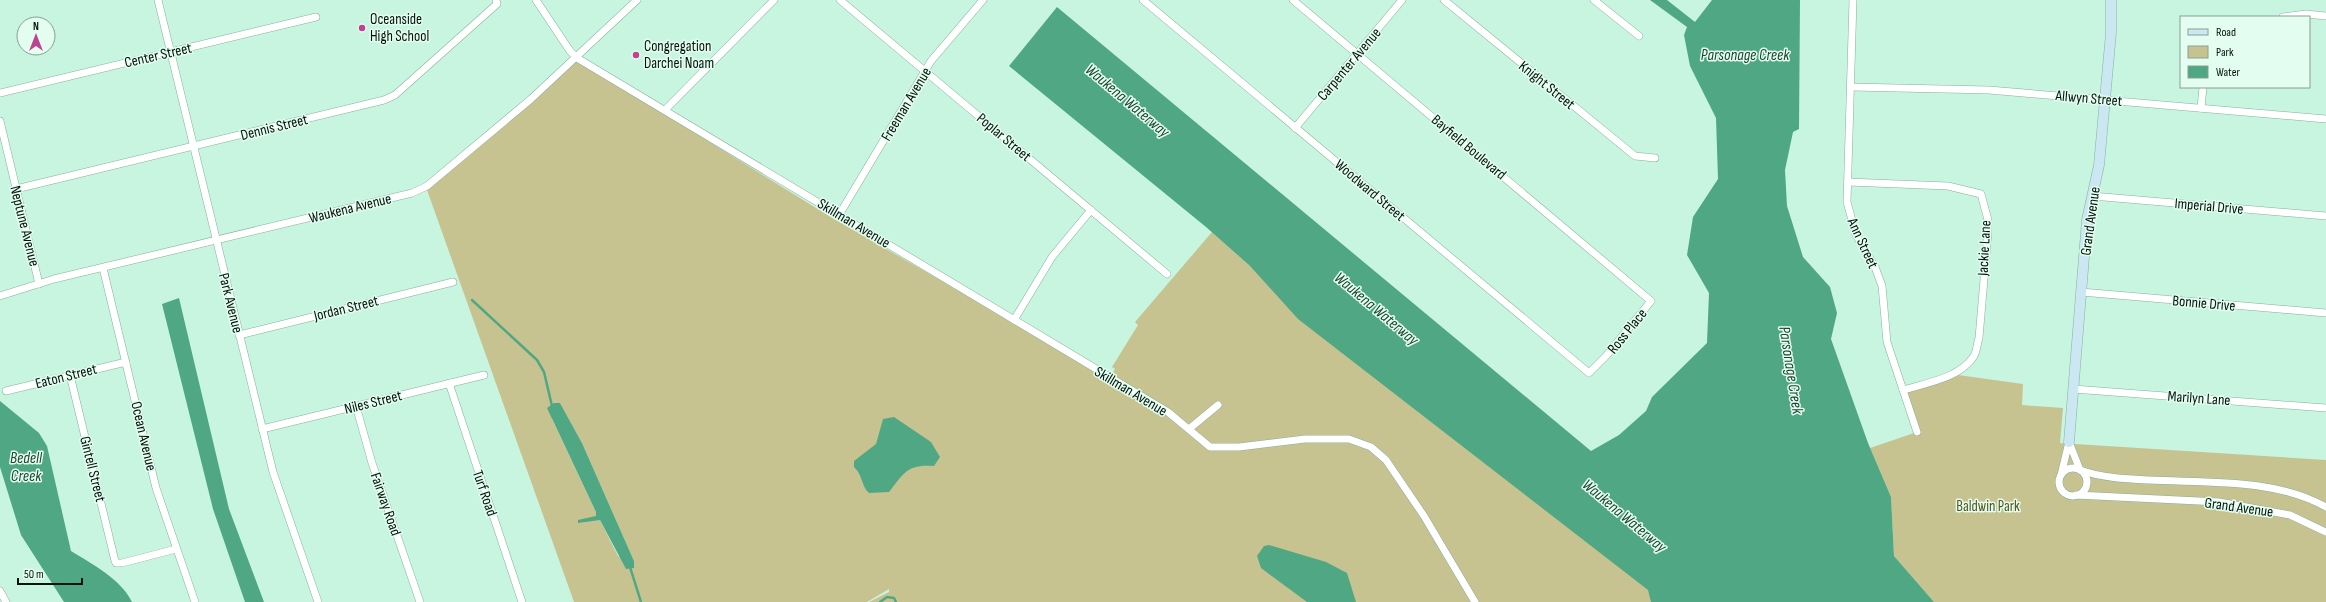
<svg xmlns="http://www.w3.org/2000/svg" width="2326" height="602" font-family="'Sofia Sans Condensed',sans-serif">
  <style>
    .green { fill: #c7c390; fill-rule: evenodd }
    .water { fill: #50a784 }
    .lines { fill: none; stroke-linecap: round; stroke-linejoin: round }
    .stream { stroke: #50a784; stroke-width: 2.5 }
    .street-casing { stroke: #86b19d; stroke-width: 8 }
    .secondary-casing { stroke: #86b19d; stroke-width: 11 }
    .street { stroke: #fff; stroke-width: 7 }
    .secondary { stroke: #cbe7f2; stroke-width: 10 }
    .poi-dot { fill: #c04393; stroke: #e3fdf0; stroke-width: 1.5 }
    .labels { text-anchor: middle; stroke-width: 3; stroke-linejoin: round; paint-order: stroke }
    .poi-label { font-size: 15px; fill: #04130c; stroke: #e3fdf0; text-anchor: start }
    .street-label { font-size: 15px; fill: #04130c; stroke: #e3fdf0 }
    .park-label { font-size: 15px; fill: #575319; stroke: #e3fdf0 }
    .water-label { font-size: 16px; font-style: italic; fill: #1c4333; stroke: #e3fdf0 }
  </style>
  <rect width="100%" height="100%" fill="#c8f5e0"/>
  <g class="green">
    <path d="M 577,60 L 829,216 L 1110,378 L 1115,369 L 1112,367 L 1138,325 L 1135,322 L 1212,232 L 1250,266 L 1652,588 L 1658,602 L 869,602 L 889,592 L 889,589 L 867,602 L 574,602 L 427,190 ZM 560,403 L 582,443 L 634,561 L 634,568 L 618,556 L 600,520 L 589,520 L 597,516 L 596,512 L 552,419 Z"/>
    <polygon points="1951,374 2023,384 2022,405 2063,408 2060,443 2326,460 2326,602 1934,602 1894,556 1891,497 1870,448 1917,432 1903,390"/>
  </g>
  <g class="water">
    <polygon points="1650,0 1667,0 1695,22 1712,0 1800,0 1799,129 1793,132 1785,170 1787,206 1803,257 1830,287 1837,313 1831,339 1868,443 1891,497 1894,556 1934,602 1651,602 1648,590 1298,319 1250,266 1206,227 1009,66 1057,7 1591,451 1619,435 1646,411 1652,397 1707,343 1709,293 1687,255 1693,217 1718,179 1716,118 1690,66 1684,35 1687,27"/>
    <polygon points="179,298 229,509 264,602 245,602 213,509 162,304"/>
    <path d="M 0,401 L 39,433 L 47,446 L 71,551 C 92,564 121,579 132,602 L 64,602 L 21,535 L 0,467 Z"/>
    <polygon points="554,403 560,403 582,443 634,561 634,568 626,569 600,520 578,523 578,520 596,516 596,512 547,408"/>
    <path d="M 894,417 L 931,442 L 940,457 L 934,466 C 907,464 904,473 889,492 L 869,493 C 861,486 863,475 854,467 L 854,461 L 876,444 L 883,419 Z"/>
    <polygon points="1269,545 1326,562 1347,573 1356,602 1307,602 1261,568 1257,556 1264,546"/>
  </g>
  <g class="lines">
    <g class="stream">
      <polyline points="472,300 537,360 544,372 552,406"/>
      <polyline points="630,567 641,602"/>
      <polyline points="880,602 887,597 894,598 896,602"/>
    </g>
    <defs>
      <g id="street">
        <polyline points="158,0 273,472 318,602"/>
        <polyline points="536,0 570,51 577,58 1168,412 1210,447 1239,447 1305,439 1349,439 1371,447 1386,460 1424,516 1475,602"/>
        <polyline points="840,0 1167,274"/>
        <polyline points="1143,0 1589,373 1606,356 1651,301 1293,0"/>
        <polyline points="1444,0 1635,156 1655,158"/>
        <polyline points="1594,0 1639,36"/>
        <polyline points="1853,0 1847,202 1856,235 1875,267 1882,286 1887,342 1917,432"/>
        <polyline points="2283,17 2306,14 2326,16"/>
        <polyline points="1851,87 1989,90 2326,119"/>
        <polyline points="0,93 316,17"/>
        <polyline points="2201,108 2203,87"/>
        <polyline points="665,110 774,0"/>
        <polyline points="0,121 39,284"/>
        <polyline points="1295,128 1402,0"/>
        <path d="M 1848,182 L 1948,186 L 1981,194 L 1988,220 L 1988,232 L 1979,338 C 1977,343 1977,351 1974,356 C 1960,378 1926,383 1903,390"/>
        <polyline points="16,189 384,100 395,95 497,4 496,0"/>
        <polyline points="2092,196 2326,216"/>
        <polyline points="839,215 931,61 983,0"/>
        <polyline points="103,268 156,488 195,602"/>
        <polyline points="2081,292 2326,313"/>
        <polyline points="0,296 54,279 412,193 427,186 531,99 637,0"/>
        <polyline points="1014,320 1052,257 1091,210"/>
        <polyline points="239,335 453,282"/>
        <polyline points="70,375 115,561 116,563 122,563 176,549"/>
        <polyline points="449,383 522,602"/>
        <polyline points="2073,389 2326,408"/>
        <polyline points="6,391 126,362"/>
        <polyline points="356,406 372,463 420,602"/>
        <polyline points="262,429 484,375"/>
        <polyline points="1189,429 1218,405"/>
        <path d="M 2069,442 L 2080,470 C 2102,478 2127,479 2149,480 C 2208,483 2273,478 2326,507"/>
        <circle cx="2073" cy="482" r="14"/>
        <polyline points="2061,475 2069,442"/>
        <polyline points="2076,495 2219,502 2290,515 2326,532"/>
        <polyline points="0,591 6,602"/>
      </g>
      <polyline id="secondary" points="2069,442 2087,220 2099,165 2111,33 2111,0"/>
    </defs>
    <use href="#street" class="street-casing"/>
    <use href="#secondary" class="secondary-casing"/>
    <use href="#street" class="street"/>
    <use href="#secondary" class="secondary"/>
  </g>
  <g class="poi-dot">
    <circle cx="362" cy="28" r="4"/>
    <circle cx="636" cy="55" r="4"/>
  </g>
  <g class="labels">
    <g class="poi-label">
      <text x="370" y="24">Oceanside<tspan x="370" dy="17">High School</tspan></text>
      <text x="644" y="51">Congregation<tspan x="644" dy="17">Darchei Noam</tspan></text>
    </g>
    <g class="street-label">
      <text transform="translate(158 55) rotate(-13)" y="5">Center Street</text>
      <text transform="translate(1349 64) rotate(-50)" y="5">Carpenter Avenue</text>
      <text transform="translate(1547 85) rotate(39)" y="5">Knight Street</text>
      <text transform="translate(2089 98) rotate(5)" y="5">Allwyn Street</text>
      <text transform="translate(906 104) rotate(-59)" y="5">Freeman Avenue</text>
      <text transform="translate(274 127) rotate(-14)" y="5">Dennis Street</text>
      <text transform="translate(1004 137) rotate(40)" y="5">Poplar Street</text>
      <text transform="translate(1469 147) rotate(40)" y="5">Bayfield Boulevard</text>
      <text transform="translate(1370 190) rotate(40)" y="5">Woodward Street</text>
      <text transform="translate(2209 206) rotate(5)" y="5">Imperial Drive</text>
      <text transform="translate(350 208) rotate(-14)" y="5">Waukena Avenue</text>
      <text transform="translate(2090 221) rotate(-82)" y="5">Grand Avenue</text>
      <text transform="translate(854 223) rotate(31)" y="5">Skillman Avenue</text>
      <text transform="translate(25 226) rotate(76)" y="5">Neptune Avenue</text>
      <text transform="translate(1863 243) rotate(65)" y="5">Ann Street</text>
      <text transform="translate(1984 248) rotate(-87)" y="5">Jackie Lane</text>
      <text transform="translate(231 303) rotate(76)" y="5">Park Avenue</text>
      <text transform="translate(2204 303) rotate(5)" y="5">Bonnie Drive</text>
      <text transform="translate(346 308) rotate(-14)" y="5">Jordan Street</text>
      <text transform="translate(1627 331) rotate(-51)" y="5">Ross Place</text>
      <text transform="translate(66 376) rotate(-14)" y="5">Eaton Street</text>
      <text transform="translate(1131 391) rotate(31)" y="5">Skillman Avenue</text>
      <text transform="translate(2199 398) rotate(4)" y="5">Marilyn Lane</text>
      <text transform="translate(373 402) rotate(-14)" y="5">Niles Street</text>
      <text transform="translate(144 436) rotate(77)" y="5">Ocean Avenue</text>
      <text transform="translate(93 469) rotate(76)" y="5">Gintell Street</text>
      <text transform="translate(485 493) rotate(71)" y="5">Turf Road</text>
      <text transform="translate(386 504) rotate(71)" y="5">Fairway Road</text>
      <text transform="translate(2239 507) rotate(8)" y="5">Grand Avenue</text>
    </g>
    <g class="park-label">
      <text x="1988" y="511">Baldwin Park</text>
    </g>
    <g class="water-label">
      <text x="1745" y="60">Parsonage Creek</text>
      <text transform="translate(1128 100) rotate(40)" y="6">Waukena Waterway</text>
      <text transform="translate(1377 308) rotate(40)" y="6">Waukena Waterway</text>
      <text transform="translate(1792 370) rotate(81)" y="6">Parsonage Creek</text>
      <text x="26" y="463">Bedell<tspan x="26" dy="18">Creek</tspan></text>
      <text transform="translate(1625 515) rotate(40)" y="6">Waukena Waterway</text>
    </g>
  </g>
  <rect x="2180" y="16" width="130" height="72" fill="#e3fdf0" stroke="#8a9f95"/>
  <rect x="2188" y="29" width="20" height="6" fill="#cbe7f2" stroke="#8a9f95"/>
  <text x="2216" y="36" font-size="12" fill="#04130c">Road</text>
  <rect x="2188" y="46" width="20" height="12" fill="#c7c390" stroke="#8a9f95"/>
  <text x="2216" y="56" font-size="12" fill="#04130c">Park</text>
  <rect x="2188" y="66" width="20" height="12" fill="#50a784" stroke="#8a9f95"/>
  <text x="2216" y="76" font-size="12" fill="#04130c">Water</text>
  <g transform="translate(36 36)"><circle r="19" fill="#e3fdf0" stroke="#8a9f95"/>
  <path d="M0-3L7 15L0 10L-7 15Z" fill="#c04393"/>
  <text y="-6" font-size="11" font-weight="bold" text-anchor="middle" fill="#04130c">N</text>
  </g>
  <path d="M18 578v6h64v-6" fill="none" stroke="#04130c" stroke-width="2"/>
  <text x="24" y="578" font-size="12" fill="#04130c" stroke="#e3fdf0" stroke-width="3" paint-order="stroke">50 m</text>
</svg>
